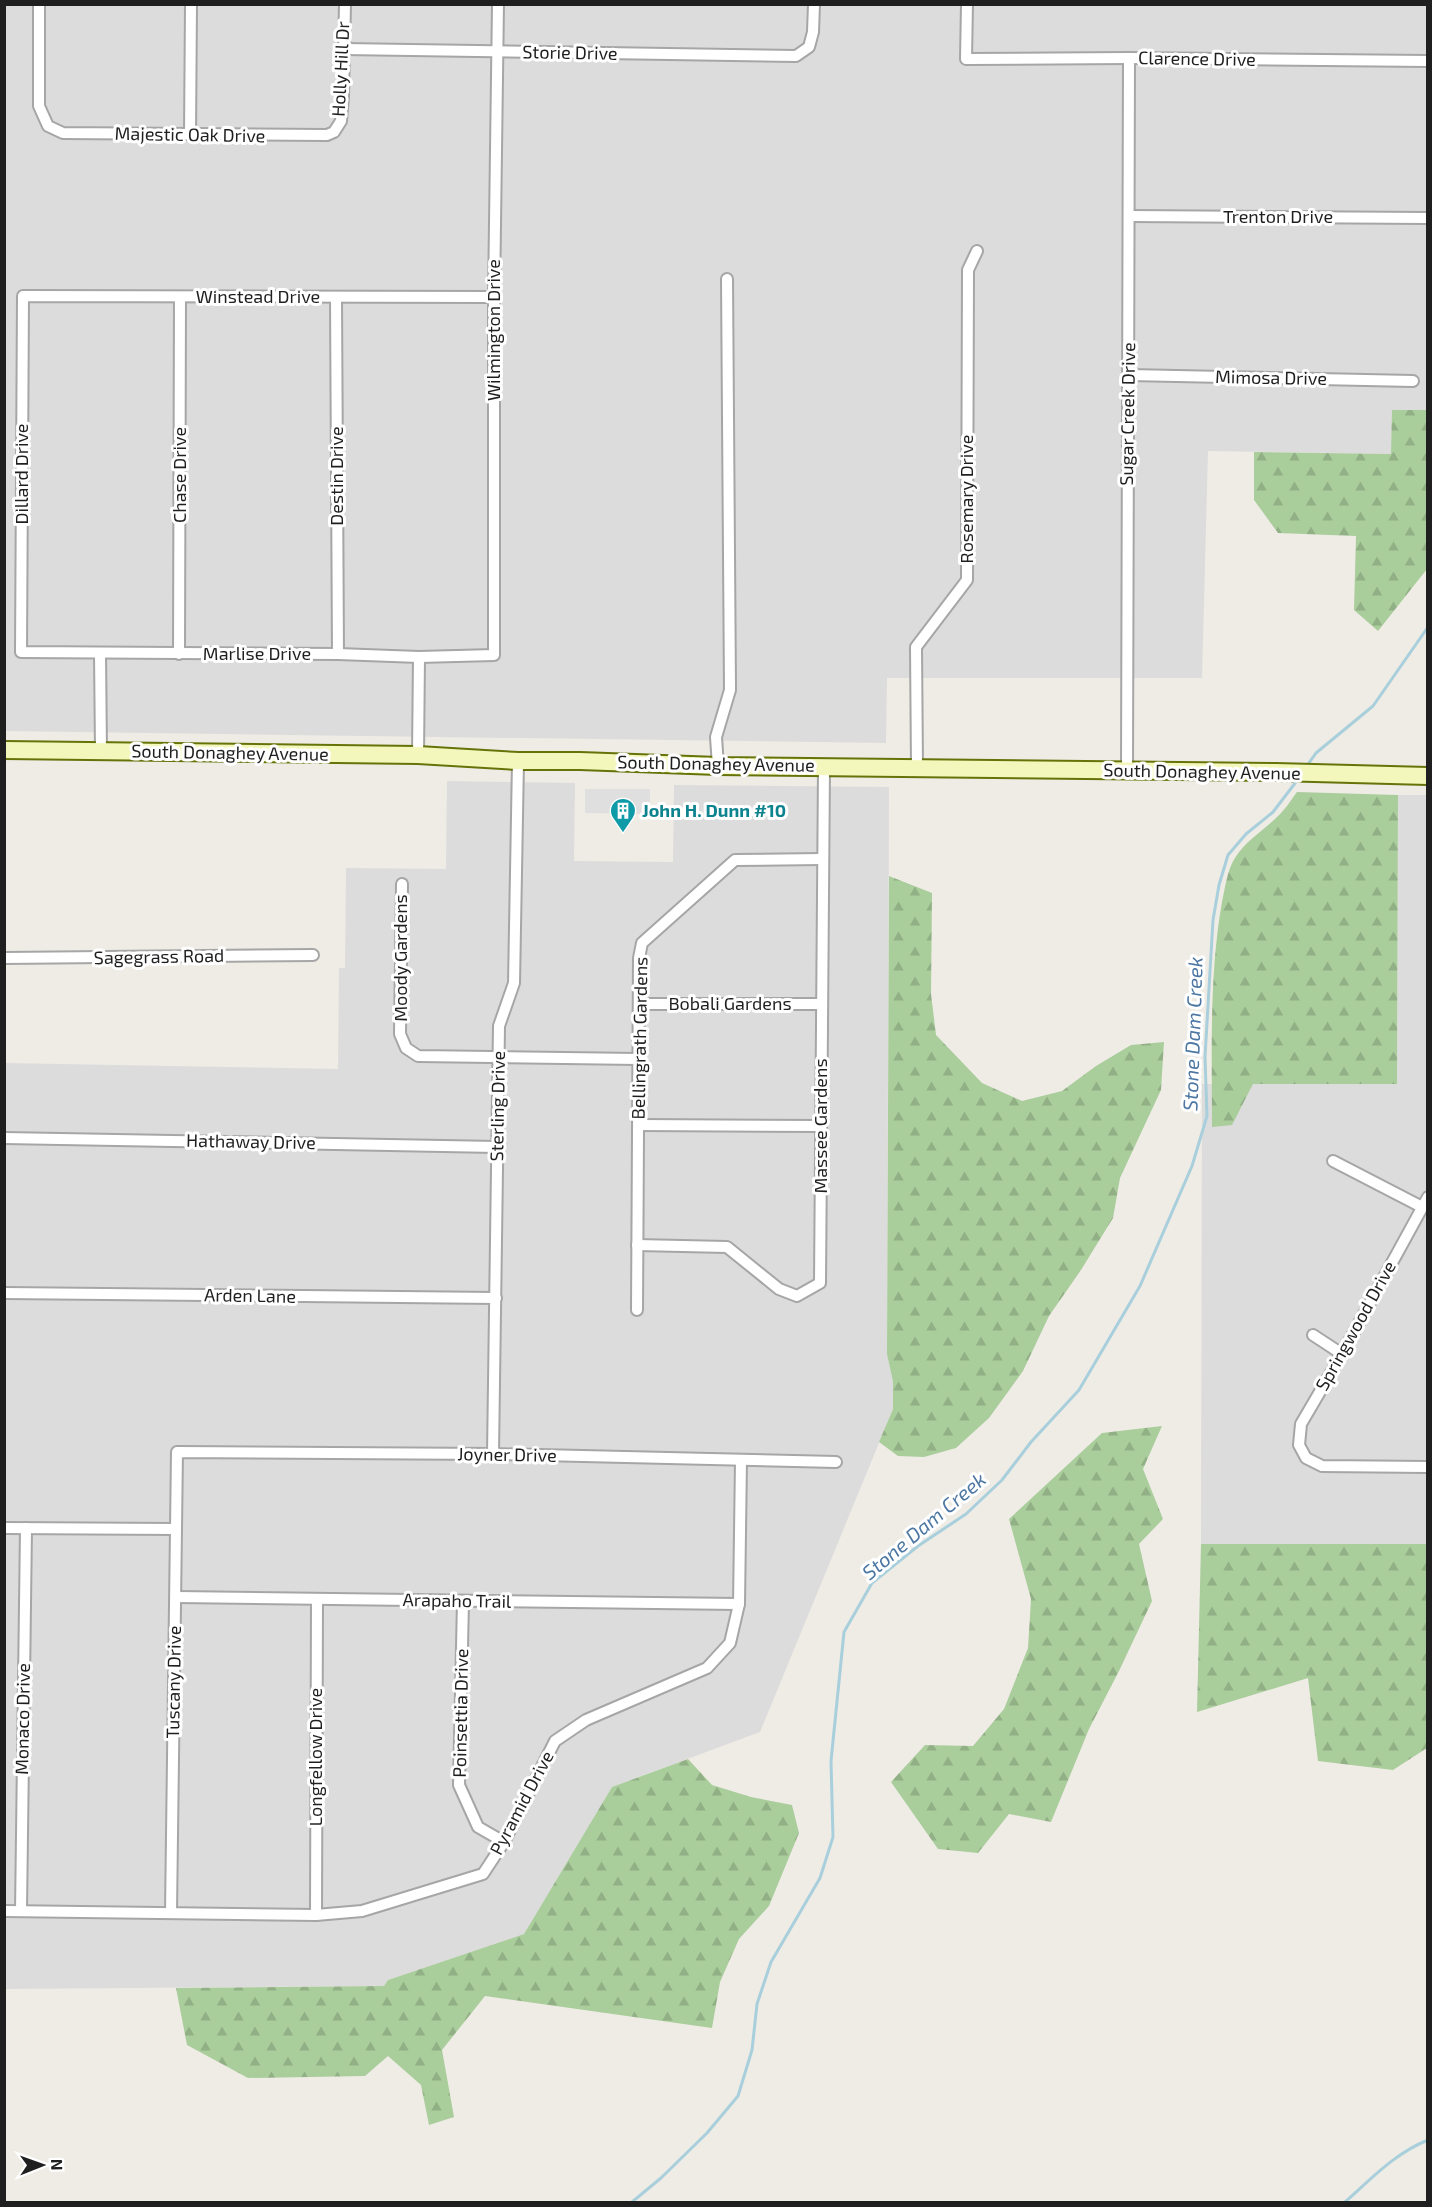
<svg xmlns="http://www.w3.org/2000/svg" width="1432" height="2207" font-family="'Exo 2',sans-serif">
  <style>
    .residential { fill: #dddcdc }
    .forest { fill: url(#forest-firs) }
    .parking { fill: #dfdfdf }
    .lines { fill: none; stroke-linecap: round; stroke-linejoin: round }
    .stream { stroke: #a8cfdb; stroke-width: 3 }
    .street-casing { stroke: #a6a6a6; stroke-width: 14 }
    .secondary-casing { stroke: #667309; stroke-width: 20 }
    .street { stroke: #fff; stroke-width: 10 }
    .secondary { stroke: #f3f7bc; stroke-width: 16 }
    .labels { text-anchor: middle; stroke-width: 6; stroke-linejoin: round; paint-order: stroke }
    .street-label { font-size: 18px; fill: #1f1f1f; stroke: #fff }
    .culture-label { font-size: 18px; font-weight: bold; fill: #0d838f; stroke: #fff; text-anchor: start }
    .water-label { font-size: 20px; font-style: italic; fill: #4c77a3; stroke: #fff }
  </style>
  <defs>
    <pattern id="forest-firs" width="22" height="20" patternUnits="userSpaceOnUse" patternTransform="scale(1.5)"><rect width="22" height="20" fill="#aacd9c"/><path d="M5 1l3.5 6h-7zM16 11l3.5 6h-7z" fill="#92b086"/></pattern>
  </defs>
  <rect width="100%" height="100%" fill="#efece6"/>
  <g class="residential">
    <polygon points="5,5 1427,5 1427,410 1392,410 1392,454 1208,451 1202,678 887,678 886,743 5,731"/>
    <polygon points="447,781 575,783 574,861 673,862 674,785 889,787 887,1353 893,1382 893,1409 760,1732 612,1787 524,1934 388,1980 384,1986 5,1989 5,1063 338,1069 339,968 345,968 346,868 446,869"/>
    <polygon points="1398,795 1427,795 1427,1544 1201,1544 1202,1084 1397,1084"/>
  </g>
  <g class="forest">
    <polygon points="1392,410 1427,410 1427,569 1378,631 1354,610 1356,536 1278,533 1254,500 1254,452 1391,454"/>
    <path d="M 1297,792 L 1398,795 L 1397,1084 L 1253,1084 L 1232,1125 L 1212,1127 C 1212,1054 1209,975 1222,902 C 1225,889 1227,870 1235,858 C 1245,841 1263,831 1277,817 C 1285,810 1291,800 1297,792 Z"/>
    <polygon points="889,876 932,893 931,994 936,1035 982,1083 1022,1101 1062,1091 1096,1066 1131,1045 1164,1042 1161,1090 1120,1178 1113,1218 1081,1270 1049,1316 1023,1371 989,1418 956,1448 924,1457 898,1456 879,1442 893,1409 893,1382 887,1354"/>
    <polygon points="1162,1426 1143,1469 1163,1519 1139,1544 1152,1601 1119,1671 1089,1729 1051,1822 1009,1814 978,1853 938,1849 891,1782 925,1745 973,1746 1004,1709 1028,1648 1031,1599 1009,1519 1102,1433"/>
    <polygon points="1201,1544 1427,1544 1427,1748 1393,1770 1318,1761 1308,1678 1197,1712"/>
    <polygon points="688,1759 712,1785 751,1797 792,1805 799,1833 769,1906 739,1939 720,1982 712,2028 485,1996 442,2050 454,2117 429,2125 421,2085 388,2056 365,2076 248,2078 187,2045 176,1988 384,1986 388,1980 524,1934 612,1787"/>
  </g>
  <polygon class="parking" points="585,789 650,789 650,814 585,813"/>
  <g class="lines">
    <g class="stream">
      <polyline points="1306,767 1316,753 1373,706 1428,627"/>
      <polyline points="632,2202 661,2178 707,2133 738,2096 752,2050 757,2004 771,1962 820,1878 833,1837 831,1761 844,1632 872,1583 918,1546 966,1514 1002,1480 1031,1442 1079,1390 1140,1286 1192,1166 1207,1116 1205,1057 1213,920 1219,885 1228,855 1246,834 1273,812 1299,778"/>
      <path d="M 1345,2202 C 1370,2180 1395,2153 1428,2140"/>
    </g>
    <defs>
      <g id="street">
        <polyline points="39,4 39,106 48,126 63,133 327,135 334,132 341,121 343,97 345,4"/>
        <polyline points="967,4 966,59 1129,58 1428,61"/>
        <polyline points="344,49 796,56 809,47 813,32 814,4"/>
        <polyline points="190,135 191,4"/>
        <polyline points="1129,216 1428,218"/>
        <polyline points="336,297 338,654"/>
        <polyline points="494,297 23,296 21,652 338,654 419,657 494,655 494,297 498,4"/>
        <polyline points="1129,375 1413,381"/>
        <polyline points="100,653 101,752"/>
        <polyline points="179,654 180,297"/>
        <polyline points="418,755 419,657"/>
        <polyline points="718,766 716,737 730,690 727,279"/>
        <polyline points="917,767 916,647 967,580 968,270 977,251"/>
        <polyline points="1127,771 1129,58"/>
        <polyline points="402,884 400,1034 406,1048 418,1056 638,1059"/>
        <polyline points="4,958 313,955"/>
        <polyline points="639,1004 821,1004"/>
        <polyline points="639,1125 821,1126"/>
        <polyline points="4,1138 497,1147"/>
        <polyline points="1333,1161 1422,1207"/>
        <polyline points="1428,1197 1342,1354 1301,1424 1299,1445 1306,1458 1322,1466 1428,1467"/>
        <polyline points="637,1245 727,1247 779,1289 797,1296 820,1283 824,767"/>
        <polyline points="4,1293 496,1298"/>
        <polyline points="637,1310 639,958 642,943 735,860 822,859"/>
        <polyline points="1313,1335 1342,1354"/>
        <polyline points="493,1454 499,1026 514,983 518,761"/>
        <polyline points="4,1528 175,1529"/>
        <polyline points="176,1597 739,1604"/>
        <polyline points="463,1601 459,1785 478,1827 504,1842"/>
        <polyline points="4,1911 316,1915 362,1911 483,1874 504,1842 555,1741 586,1720 707,1668 730,1643 739,1604 741,1460"/>
        <polyline points="21,1911 26,1528"/>
        <polyline points="171,1912 177,1452 493,1454 836,1462"/>
        <polyline points="316,1915 317,1599"/>
      </g>
      <polyline id="secondary" points="4,750 418,755 518,761 580,761 718,766 1276,772 1428,776"/>
    </defs>
    <use href="#street" class="street-casing"/>
    <use href="#secondary" class="secondary-casing"/>
    <use href="#street" class="street"/>
    <use href="#secondary" class="secondary"/>
  </g>
  <defs>
    <symbol id="building-pin" viewBox="-11 -11 22 30"><path d="M0 17L-7.5 6A9.5 9.5 0 1 1 7.5 6Z" fill="#0f9aa8" stroke="#fff"/><path d="M-4-6H4V6H1V3H-1V6H-4ZM-2.5-4.3h1.7v1.8h-1.7ZM.8-4.3h1.7v1.8H.8ZM-2.5-1h1.7V.8h-1.7ZM.8-1h1.7V.8H.8Z" fill="#fff"/></symbol>
  </defs>
  <g fill-rule="evenodd">
    <use href="#building-pin" x="608" y="796" width="30" height="40"/>
  </g>
  <g class="labels">
    <g class="street-label">
      <text transform="translate(570 53) rotate(1)" y="6">Storie Drive</text>
      <text transform="translate(1197 59) rotate(1)" y="6">Clarence Drive</text>
      <text transform="translate(341 69) rotate(-87)" y="6">Holly Hill Dr</text>
      <text transform="translate(190 135) rotate(1)" y="6">Majestic Oak Drive</text>
      <text x="1278" y="223">Trenton Drive</text>
      <text x="258" y="303">Winstead Drive</text>
      <text transform="translate(494 330) rotate(-90)" y="6">Wilmington Drive</text>
      <text transform="translate(1271 378) rotate(1)" y="6">Mimosa Drive</text>
      <text transform="translate(1128 414) rotate(-89)" y="6">Sugar Creek Drive</text>
      <text transform="translate(22 474) rotate(-90)" y="6">Dillard Drive</text>
      <text transform="translate(180 475) rotate(-90)" y="6">Chase Drive</text>
      <text transform="translate(337 476) rotate(-90)" y="6">Destin Drive</text>
      <text transform="translate(967 499) rotate(-90)" y="6">Rosemary Drive</text>
      <text x="257" y="660">Marlise Drive</text>
      <text transform="translate(230 753) rotate(1)" y="6">South Donaghey Avenue</text>
      <text transform="translate(716 764) rotate(1)" y="6">South Donaghey Avenue</text>
      <text transform="translate(1202 772) rotate(1)" y="6">South Donaghey Avenue</text>
      <text transform="translate(159 957) rotate(-1)" y="6">Sagegrass Road</text>
      <text transform="translate(401 958) rotate(-90)" y="6">Moody Gardens</text>
      <text x="730" y="1010">Bobali Gardens</text>
      <text transform="translate(640 1038) rotate(-89)" y="6">Bellingrath Gardens</text>
      <text transform="translate(498 1106) rotate(-89)" y="6">Sterling Drive</text>
      <text transform="translate(821 1126) rotate(-90)" y="6">Massee Gardens</text>
      <text transform="translate(251 1142) rotate(1)" y="6">Hathaway Drive</text>
      <text transform="translate(250 1296) rotate(1)" y="6">Arden Lane</text>
      <text transform="translate(1356 1326) rotate(-61)" y="6">Springwood Drive</text>
      <text transform="translate(507 1455) rotate(1)" y="6">Joyner Drive</text>
      <text transform="translate(457 1601) rotate(1)" y="6">Arapaho Trail</text>
      <text transform="translate(174 1682) rotate(-89)" y="6">Tuscany Drive</text>
      <text transform="translate(461 1713) rotate(-89)" y="6">Poinsettia Drive</text>
      <text transform="translate(23 1719) rotate(-89)" y="6">Monaco Drive</text>
      <text transform="translate(316 1757) rotate(-90)" y="6">Longfellow Drive</text>
      <text transform="translate(522 1803) rotate(-62)" y="6">Pyramid Drive</text>
    </g>
    <g class="culture-label">
      <text x="642" y="817">John H. Dunn #10</text>
    </g>
    <g class="water-label">
      <text transform="translate(1193 1034) rotate(-88)" y="7">Stone Dam Creek</text>
      <text transform="translate(924 1526) rotate(-40)" y="7">Stone Dam Creek</text>
    </g>
  </g>
  <rect width="1432" height="2207" fill="none" stroke="#1f1f1f" stroke-width="12"/>
  <g transform="translate(42 2165) rotate(89)" stroke="#ffffff" stroke-width="4.5" paint-order="stroke">
  <path d="M0-4.5L10 22L0 15L-10 22Z" fill="#1f1f1f"/>
  <text y="-9" font-size="16" font-weight="bold" text-anchor="middle" fill="#1f1f1f">N</text>
  </g>
</svg>
